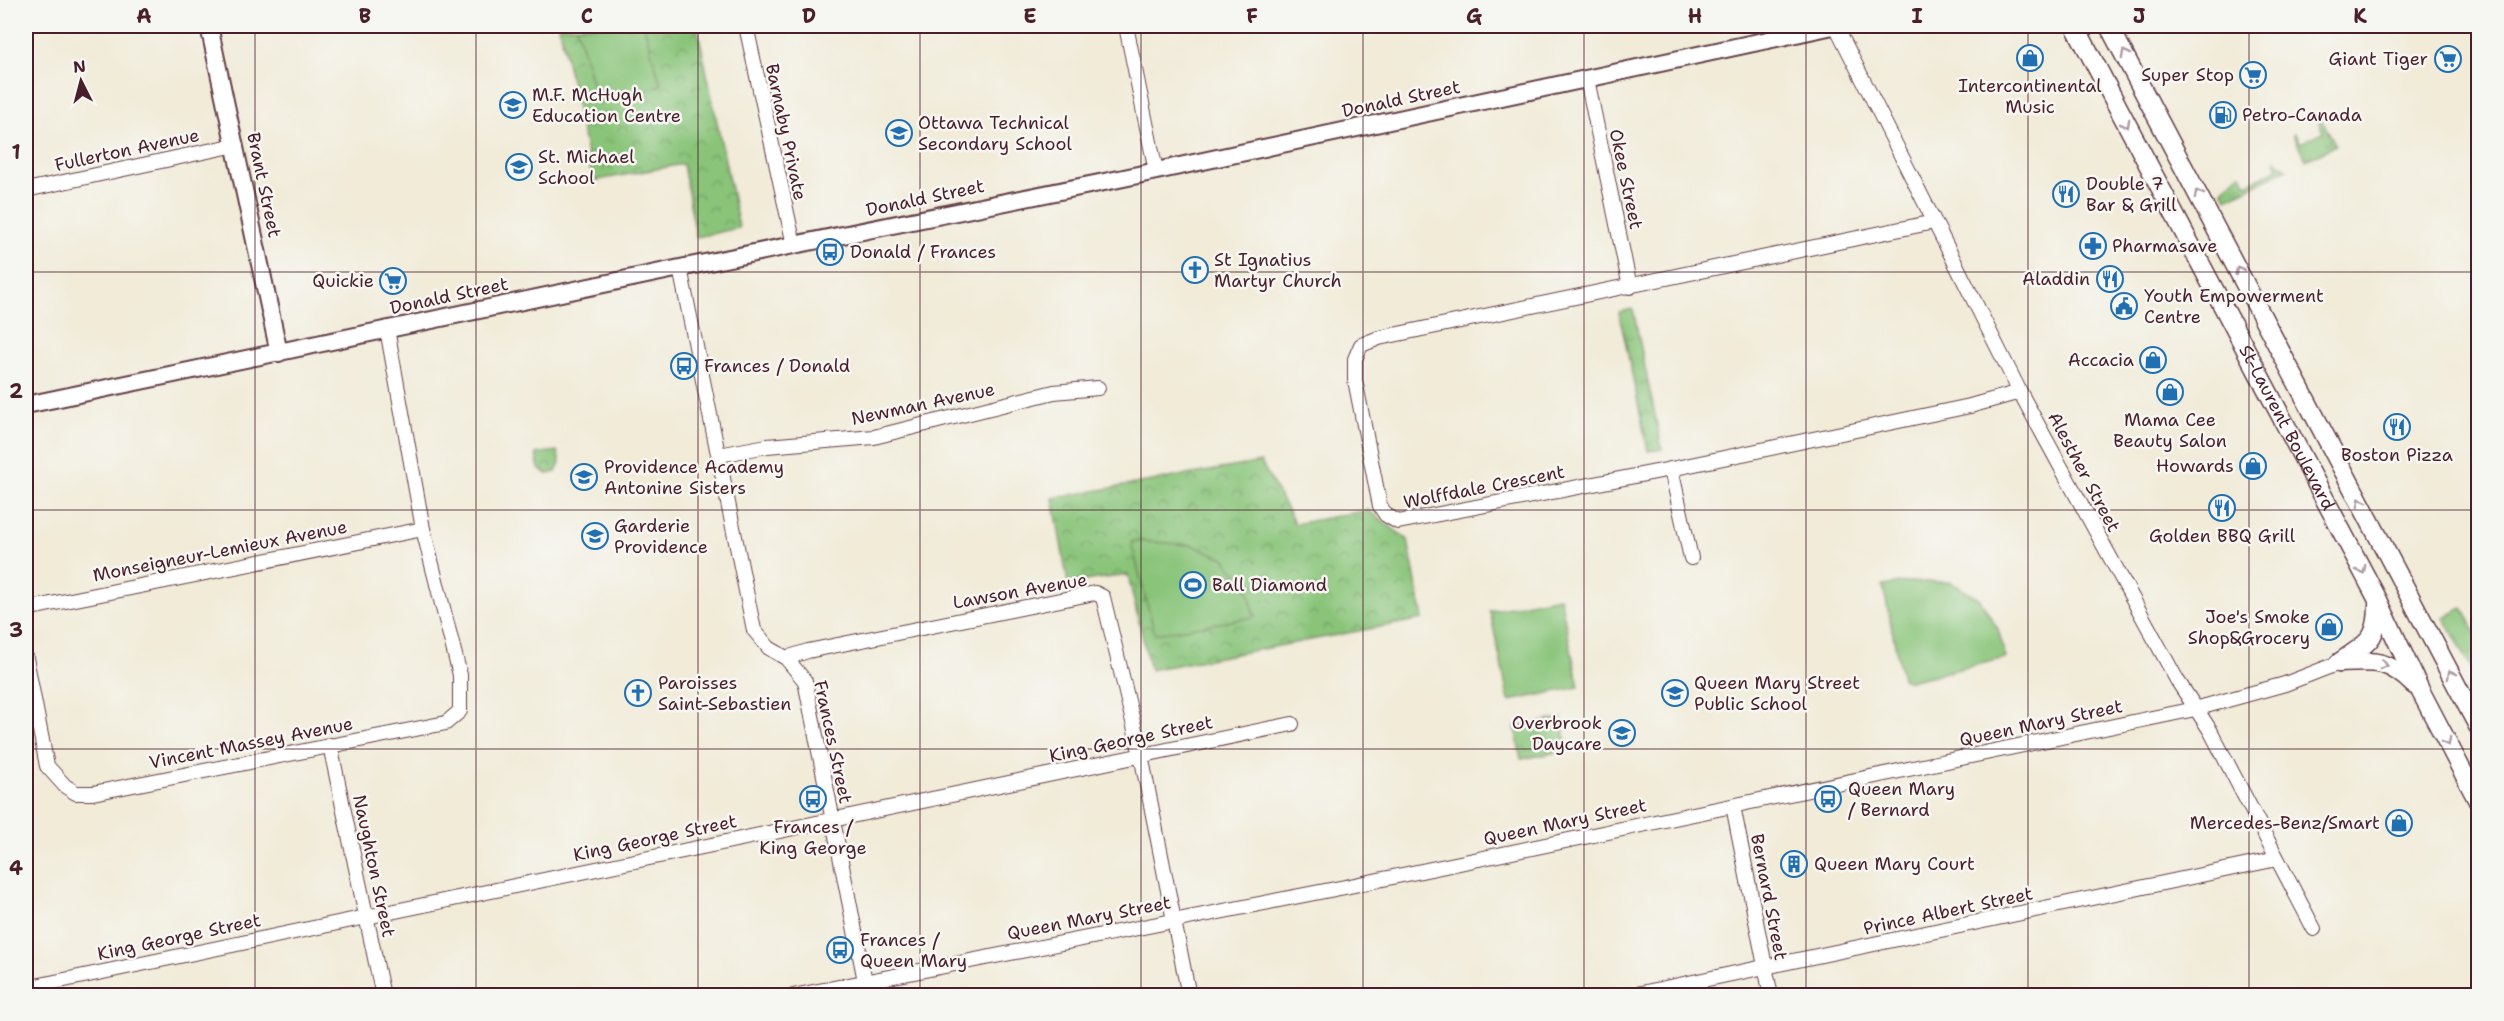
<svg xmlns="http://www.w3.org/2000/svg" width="2504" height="1021" font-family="'Shantell Sans',sans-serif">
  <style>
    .grass { fill: url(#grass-tufts); stroke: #6a7252; stroke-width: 1.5 }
    .park { fill: url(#park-crowns); stroke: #6a7252; stroke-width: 1.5 }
    .garden { fill: #89c479; stroke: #6a7252; stroke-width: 1.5 }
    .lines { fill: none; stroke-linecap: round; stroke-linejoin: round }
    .minor-casing { stroke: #633e45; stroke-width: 16 }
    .tertiary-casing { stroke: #633e45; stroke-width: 20 }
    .secondary-casing { stroke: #633e45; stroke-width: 21 }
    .minor { stroke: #fff; stroke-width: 14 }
    .tertiary { stroke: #fff; stroke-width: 16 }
    .secondary { stroke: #fff; stroke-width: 18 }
    .oneway { stroke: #ae9aa0 }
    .grid { fill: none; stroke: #4a1f2b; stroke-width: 1.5; stroke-opacity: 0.55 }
    .labels { text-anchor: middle; stroke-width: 5; stroke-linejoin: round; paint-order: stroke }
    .poi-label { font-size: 18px; fill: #4a1f2b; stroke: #f6f6f2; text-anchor: start }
    .street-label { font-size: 18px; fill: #4a1f2b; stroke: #f6f6f2 }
    .neatline { fill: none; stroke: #4a1f2b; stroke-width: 2 }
    .grid-label { font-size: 20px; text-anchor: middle; font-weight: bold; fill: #4a1f2b }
  </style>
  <defs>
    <pattern id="grass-tufts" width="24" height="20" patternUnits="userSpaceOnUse" patternTransform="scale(1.5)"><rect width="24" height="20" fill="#89c479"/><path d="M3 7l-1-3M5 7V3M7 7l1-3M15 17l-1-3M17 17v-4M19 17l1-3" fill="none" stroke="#729f63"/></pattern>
    <pattern id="park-crowns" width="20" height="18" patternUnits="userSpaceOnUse" patternTransform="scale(1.5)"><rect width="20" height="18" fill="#89c479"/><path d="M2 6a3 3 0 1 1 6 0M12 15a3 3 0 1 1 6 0" fill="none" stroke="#729f63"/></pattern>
  </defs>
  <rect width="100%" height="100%" fill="#f6f6f2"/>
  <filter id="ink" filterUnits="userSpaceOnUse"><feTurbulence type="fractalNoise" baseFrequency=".0167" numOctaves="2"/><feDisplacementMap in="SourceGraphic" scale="12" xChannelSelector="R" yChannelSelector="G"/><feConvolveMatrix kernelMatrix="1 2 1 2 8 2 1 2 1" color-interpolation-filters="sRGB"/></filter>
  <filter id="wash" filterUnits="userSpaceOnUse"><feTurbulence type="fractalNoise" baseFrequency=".008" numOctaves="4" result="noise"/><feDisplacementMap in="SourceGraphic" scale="24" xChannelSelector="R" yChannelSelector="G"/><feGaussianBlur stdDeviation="1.35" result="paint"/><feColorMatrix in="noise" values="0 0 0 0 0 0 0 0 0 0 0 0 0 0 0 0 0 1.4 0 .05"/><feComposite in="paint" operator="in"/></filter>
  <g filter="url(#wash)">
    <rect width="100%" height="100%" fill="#f1ebd8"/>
    <g class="grass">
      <polygon points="2321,119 2336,145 2306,160 2293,134 2295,133 2301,143 2323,132 2318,121"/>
      <polygon points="2276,160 2287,169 2227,199 2222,190 2240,173 2247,184 2277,169"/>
      <polygon points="1633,309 1662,449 1648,451 1619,312"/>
      <polygon points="2463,608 2478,637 2478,680 2444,617"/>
    </g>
    <g class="park">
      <polygon points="559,26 697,26 739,228 696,237 683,164 593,181"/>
      <polygon points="557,451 560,463 556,472 547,474 539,469 536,454"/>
      <polygon points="1261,462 1295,524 1368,510 1408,540 1423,619 1150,670 1128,575 1068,583 1053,498"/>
      <polygon points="1561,718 1567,743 1558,752 1521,759 1515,727"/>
    </g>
    <g class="garden">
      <polygon points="576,26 644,26 661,85 598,103"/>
      <polygon points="1139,541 1192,545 1224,558 1249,591 1254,617 1155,634 1131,542"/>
      <polygon points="1906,582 1950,582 1979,598 1998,629 2006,658 1909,681 1902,678 1883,586"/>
      <polygon points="1560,597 1579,687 1509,701 1490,611"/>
    </g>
  </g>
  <g filter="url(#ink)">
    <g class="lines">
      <defs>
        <g id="minor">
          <polyline points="746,26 794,245"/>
          <polyline points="1126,26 1156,171"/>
          <polyline points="1836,26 2020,392 2177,680 2210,730 2314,929"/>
          <polyline points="1587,79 1630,287"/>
          <polyline points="26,190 236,145"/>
          <polyline points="1934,222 1379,338 1361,345 1355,359 1355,380 1380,506 1386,515 1398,522 1671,469 1970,406 2020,392"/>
          <polyline points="680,268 754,630 769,648 786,658 805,681 868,996"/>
          <polyline points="719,455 767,446 874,437 1054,392 1098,388"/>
          <polyline points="1671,469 1691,558"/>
          <polyline points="26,609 423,529"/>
          <polyline points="26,658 47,766 65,786 76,793 93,793 446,723 460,711 460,675 423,529 387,329"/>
          <polyline points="786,658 808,651 1095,593 1103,597 1141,755 1189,996"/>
          <polyline points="330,745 383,996"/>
          <polyline points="1733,806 1771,996"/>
          <polyline points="26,988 1292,724"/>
          <polyline points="793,996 1345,887 2195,709 2285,684 2339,663"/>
          <polyline points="1627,996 2277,859"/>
        </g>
        <g id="tertiary">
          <polyline points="209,26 279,353"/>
          <polyline points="26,405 680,268 1119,179 1833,26"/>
        </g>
        <g id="secondary">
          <path id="s1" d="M 2075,26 L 2378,600 L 2420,690 L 2478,801"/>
          <polyline points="2109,26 2478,726"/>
          <path d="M 2339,663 C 2375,661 2388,659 2414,685"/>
          <path d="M 2339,663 C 2366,643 2378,642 2378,605"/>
        </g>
      </defs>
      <use href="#minor" class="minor-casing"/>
      <use href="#tertiary" class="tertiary-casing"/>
      <use href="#secondary" class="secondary-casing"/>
      <use href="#minor" class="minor"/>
      <use href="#tertiary" class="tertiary"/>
      <use href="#secondary" class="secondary"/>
    </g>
    <defs><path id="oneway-chevron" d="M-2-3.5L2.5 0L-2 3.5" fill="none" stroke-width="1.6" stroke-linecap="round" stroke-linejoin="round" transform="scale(1.5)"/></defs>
    <g class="oneway">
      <use href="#oneway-chevron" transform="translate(2125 54) rotate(-118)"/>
      <use href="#oneway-chevron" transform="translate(2126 124) rotate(62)"/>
      <use href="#oneway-chevron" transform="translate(2198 194) rotate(-118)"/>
      <use href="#oneway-chevron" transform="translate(2239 270) rotate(-118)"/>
      <use href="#oneway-chevron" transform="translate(2361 502) rotate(-118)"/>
      <use href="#oneway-chevron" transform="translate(2362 570) rotate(62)"/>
      <use href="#oneway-chevron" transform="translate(2384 665) rotate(14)"/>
      <use href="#oneway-chevron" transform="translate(2451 674) rotate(-118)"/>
      <use href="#oneway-chevron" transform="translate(2447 742) rotate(62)"/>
    </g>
  </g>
  <path class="grid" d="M 255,26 L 255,996M 476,26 L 476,996M 698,26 L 698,996M 920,26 L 920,996M 1141,26 L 1141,996M 1363,26 L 1363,996M 1584,26 L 1584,996M 1806,26 L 1806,996M 2028,26 L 2028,996M 2249,26 L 2249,996M 26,272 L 2478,272M 26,510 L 2478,510M 26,749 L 2478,749"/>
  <defs>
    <symbol id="shop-ring" viewBox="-11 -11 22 22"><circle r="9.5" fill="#f6f6f2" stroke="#1f6fb2" stroke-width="1.5"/><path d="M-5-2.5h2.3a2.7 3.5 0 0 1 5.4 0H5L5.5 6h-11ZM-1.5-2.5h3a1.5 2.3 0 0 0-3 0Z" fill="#1f6fb2"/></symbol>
    <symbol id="supermarket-ring" viewBox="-11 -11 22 22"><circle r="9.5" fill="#f6f6f2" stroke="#1f6fb2" stroke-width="1.5"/><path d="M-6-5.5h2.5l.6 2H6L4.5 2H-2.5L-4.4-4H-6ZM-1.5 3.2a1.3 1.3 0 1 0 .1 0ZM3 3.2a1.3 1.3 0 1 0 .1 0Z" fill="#1f6fb2"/></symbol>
    <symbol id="school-ring" viewBox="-11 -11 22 22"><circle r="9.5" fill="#f6f6f2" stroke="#1f6fb2" stroke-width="1.5"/><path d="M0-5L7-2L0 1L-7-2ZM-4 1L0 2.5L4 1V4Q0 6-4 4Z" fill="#1f6fb2"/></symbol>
    <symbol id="fuel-ring" viewBox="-11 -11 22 22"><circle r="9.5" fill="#f6f6f2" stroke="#1f6fb2" stroke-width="1.5"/><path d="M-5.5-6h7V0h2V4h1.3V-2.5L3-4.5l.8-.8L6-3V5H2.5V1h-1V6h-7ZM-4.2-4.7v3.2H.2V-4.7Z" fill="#1f6fb2"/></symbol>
    <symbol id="restaurant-ring" viewBox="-11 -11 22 22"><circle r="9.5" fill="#f6f6f2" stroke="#1f6fb2" stroke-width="1.5"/><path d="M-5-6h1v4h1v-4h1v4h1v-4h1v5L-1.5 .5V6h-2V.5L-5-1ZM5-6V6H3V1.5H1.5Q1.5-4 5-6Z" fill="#1f6fb2"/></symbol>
    <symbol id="pharmacy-ring" viewBox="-11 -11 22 22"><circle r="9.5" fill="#f6f6f2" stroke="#1f6fb2" stroke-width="1.5"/><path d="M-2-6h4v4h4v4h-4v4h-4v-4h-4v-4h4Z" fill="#1f6fb2"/></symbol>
    <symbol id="bus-ring" viewBox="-11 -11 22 22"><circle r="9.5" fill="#f6f6f2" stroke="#1f6fb2" stroke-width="1.5"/><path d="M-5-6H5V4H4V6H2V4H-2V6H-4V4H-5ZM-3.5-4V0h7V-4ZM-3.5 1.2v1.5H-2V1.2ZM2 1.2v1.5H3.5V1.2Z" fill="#1f6fb2"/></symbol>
    <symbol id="church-ring" viewBox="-11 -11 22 22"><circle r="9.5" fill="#f6f6f2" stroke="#1f6fb2" stroke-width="1.5"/><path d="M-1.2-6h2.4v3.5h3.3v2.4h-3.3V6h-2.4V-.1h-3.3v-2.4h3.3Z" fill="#1f6fb2"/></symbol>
    <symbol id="civic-ring" viewBox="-11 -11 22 22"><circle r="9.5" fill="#f6f6f2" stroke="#1f6fb2" stroke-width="1.5"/><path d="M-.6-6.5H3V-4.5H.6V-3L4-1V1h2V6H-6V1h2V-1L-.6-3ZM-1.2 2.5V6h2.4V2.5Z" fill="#1f6fb2"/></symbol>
    <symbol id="stadium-ring" viewBox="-11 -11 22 22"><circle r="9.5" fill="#f6f6f2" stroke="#1f6fb2" stroke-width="1.5"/><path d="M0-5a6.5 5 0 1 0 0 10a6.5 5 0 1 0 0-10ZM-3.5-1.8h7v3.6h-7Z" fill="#1f6fb2"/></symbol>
    <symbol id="building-ring" viewBox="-11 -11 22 22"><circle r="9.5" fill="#f6f6f2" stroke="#1f6fb2" stroke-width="1.5"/><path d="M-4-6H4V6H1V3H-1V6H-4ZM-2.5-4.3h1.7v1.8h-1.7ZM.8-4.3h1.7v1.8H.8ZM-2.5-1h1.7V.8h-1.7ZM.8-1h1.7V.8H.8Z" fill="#1f6fb2"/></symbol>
  </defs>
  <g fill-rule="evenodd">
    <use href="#shop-ring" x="2015" y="43" width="30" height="30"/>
    <use href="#supermarket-ring" x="2433" y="44" width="30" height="30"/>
    <use href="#supermarket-ring" x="2238" y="60" width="30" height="30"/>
    <use href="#school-ring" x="498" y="90" width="30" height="30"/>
    <use href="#fuel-ring" x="2208" y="100" width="30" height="30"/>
    <use href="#school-ring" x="884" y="118" width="30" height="30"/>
    <use href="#school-ring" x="504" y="152" width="30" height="30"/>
    <use href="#restaurant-ring" x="2051" y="179" width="30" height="30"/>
    <use href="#pharmacy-ring" x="2078" y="231" width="30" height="30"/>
    <use href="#bus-ring" x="815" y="237" width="30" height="30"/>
    <use href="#church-ring" x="1180" y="255" width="30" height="30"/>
    <use href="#restaurant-ring" x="2095" y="264" width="30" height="30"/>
    <use href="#supermarket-ring" x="378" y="266" width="30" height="30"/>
    <use href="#civic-ring" x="2109" y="291" width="30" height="30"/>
    <use href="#shop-ring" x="2138" y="345" width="30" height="30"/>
    <use href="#bus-ring" x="669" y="351" width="30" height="30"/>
    <use href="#shop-ring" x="2155" y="377" width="30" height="30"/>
    <use href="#restaurant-ring" x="2382" y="412" width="30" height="30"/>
    <use href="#shop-ring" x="2238" y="451" width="30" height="30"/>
    <use href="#school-ring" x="569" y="462" width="30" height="30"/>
    <use href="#restaurant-ring" x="2207" y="493" width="30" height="30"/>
    <use href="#school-ring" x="580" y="521" width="30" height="30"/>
    <use href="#stadium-ring" x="1178" y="570" width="30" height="30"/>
    <use href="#shop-ring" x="2314" y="612" width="30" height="30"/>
    <use href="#church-ring" x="623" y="678" width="30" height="30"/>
    <use href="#school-ring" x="1660" y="678" width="30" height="30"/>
    <use href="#school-ring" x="1607" y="718" width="30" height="30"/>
    <use href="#bus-ring" x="798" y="784" width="30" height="30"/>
    <use href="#bus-ring" x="1813" y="784" width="30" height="30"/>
    <use href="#shop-ring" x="2384" y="808" width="30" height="30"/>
    <use href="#building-ring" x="1779" y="849" width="30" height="30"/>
    <use href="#bus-ring" x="825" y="935" width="30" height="30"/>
  </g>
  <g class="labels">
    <g class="poi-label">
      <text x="2428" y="65" text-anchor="end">Giant Tiger</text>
      <text x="2234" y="81" text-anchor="end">Super Stop</text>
      <text x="2030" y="92" text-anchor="middle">Intercontinental<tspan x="2030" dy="21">Music</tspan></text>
      <text x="532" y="101">M.F. McHugh<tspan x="532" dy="21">Education Centre</tspan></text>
      <text x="2242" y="121">Petro-Canada</text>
      <text x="918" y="129">Ottawa Technical<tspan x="918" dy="21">Secondary School</tspan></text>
      <text x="538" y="163">St. Michael<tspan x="538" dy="21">School</tspan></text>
      <text x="2086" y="190">Double 7<tspan x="2086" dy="21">Bar &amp; Grill</tspan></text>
      <text x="2112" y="252">Pharmasave</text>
      <text x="850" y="258">Donald / Frances</text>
      <text x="1214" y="266">St Ignatius<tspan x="1214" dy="21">Martyr Church</tspan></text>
      <text x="2090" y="285" text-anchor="end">Aladdin</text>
      <text x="374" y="287" text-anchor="end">Quickie</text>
      <text x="2144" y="302">Youth Empowerment<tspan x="2144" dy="21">Centre</tspan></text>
      <text x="2134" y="366" text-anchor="end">Accacia</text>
      <text x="704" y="372">Frances / Donald</text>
      <text x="2170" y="426" text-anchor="middle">Mama Cee<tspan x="2170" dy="21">Beauty Salon</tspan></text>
      <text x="2397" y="461" text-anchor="middle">Boston Pizza</text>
      <text x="2234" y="472" text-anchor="end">Howards</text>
      <text x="604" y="473">Providence Academy<tspan x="604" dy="21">Antonine Sisters</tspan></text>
      <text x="614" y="532">Garderie<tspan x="614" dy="21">Providence</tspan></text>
      <text x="2222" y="542" text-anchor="middle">Golden BBQ Grill</text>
      <text x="1212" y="591">Ball Diamond</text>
      <text x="2310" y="623" text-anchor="end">Joe's Smoke<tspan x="2310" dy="21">Shop&amp;Grocery</tspan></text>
      <text x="658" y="689">Paroisses<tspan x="658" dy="21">Saint-Sebastien</tspan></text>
      <text x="1694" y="689">Queen Mary Street<tspan x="1694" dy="21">Public School</tspan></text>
      <text x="1602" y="729" text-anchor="end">Overbrook<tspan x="1602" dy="21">Daycare</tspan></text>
      <text x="1848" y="795">Queen Mary<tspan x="1848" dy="21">/ Bernard</tspan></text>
      <text x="2380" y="829" text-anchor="end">Mercedes-Benz/Smart</text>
      <text x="813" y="833" text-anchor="middle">Frances /<tspan x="813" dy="21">King George</tspan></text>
      <text x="1814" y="870">Queen Mary Court</text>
      <text x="860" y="946">Frances /<tspan x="860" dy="21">Queen Mary</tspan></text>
    </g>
    <g class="street-label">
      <text transform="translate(1401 99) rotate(-12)" y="6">Donald Street</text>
      <text transform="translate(786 132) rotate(78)" y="6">Barnaby Private</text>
      <text transform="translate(127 150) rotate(-12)" y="6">Fullerton Avenue</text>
      <text transform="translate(1626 179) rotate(78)" y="6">Okee Street</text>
      <text transform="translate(264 185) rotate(78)" y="6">Brant Street</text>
      <text transform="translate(925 198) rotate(-12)" y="6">Donald Street</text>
      <text transform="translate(449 296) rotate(-12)" y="6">Donald Street</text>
      <text transform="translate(923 404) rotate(-12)" y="6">Newman Avenue</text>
      <text dy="6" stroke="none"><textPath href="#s1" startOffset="454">St-Laurent Boulevard</textPath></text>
      <text transform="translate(2084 472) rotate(62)" y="6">Alesther Street</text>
      <text transform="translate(1484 487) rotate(-11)" y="6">Wolffdale Crescent</text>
      <text transform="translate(220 551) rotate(-11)" y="6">Monseigneur-Lemieux Avenue</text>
      <text transform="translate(1020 591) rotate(-10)" y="6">Lawson Avenue</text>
      <text transform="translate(2041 723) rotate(-12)" y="6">Queen Mary Street</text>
      <text transform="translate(1131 739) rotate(-12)" y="6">King George Street</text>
      <text transform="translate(833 742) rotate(78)" y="6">Frances Street</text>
      <text transform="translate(251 743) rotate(-11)" y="6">Vincent Massey Avenue</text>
      <text transform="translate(1565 822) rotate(-12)" y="6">Queen Mary Street</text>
      <text transform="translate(655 838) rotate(-12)" y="6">King George Street</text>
      <text transform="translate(374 866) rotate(78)" y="6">Naughton Street</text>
      <text transform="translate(1769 897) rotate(79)" y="6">Bernard Street</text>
      <text transform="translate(1948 911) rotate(-12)" y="6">Prince Albert Street</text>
      <text transform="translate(1089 918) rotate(-11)" y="6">Queen Mary Street</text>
      <text transform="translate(179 937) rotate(-12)" y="6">King George Street</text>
    </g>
  </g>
  <rect width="2504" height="1021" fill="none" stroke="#f6f6f2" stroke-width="66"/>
  <g transform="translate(81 81) rotate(354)" stroke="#f6f6f2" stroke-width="4.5" paint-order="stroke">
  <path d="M0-4.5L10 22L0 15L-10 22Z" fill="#4a1f2b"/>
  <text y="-9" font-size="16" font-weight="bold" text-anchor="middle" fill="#4a1f2b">N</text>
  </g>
  <rect x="33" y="33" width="2438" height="955" class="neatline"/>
  <g class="grid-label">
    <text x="144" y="23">A</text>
    <text x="365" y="23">B</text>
    <text x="587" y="23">C</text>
    <text x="809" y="23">D</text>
    <text x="1030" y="23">E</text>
    <text x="1252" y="23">F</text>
    <text x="1474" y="23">G</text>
    <text x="1695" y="23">H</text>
    <text x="1917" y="23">I</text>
    <text x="2139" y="23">J</text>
    <text x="2360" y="23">K</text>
    <text x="16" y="159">1</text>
    <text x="16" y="398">2</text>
    <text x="16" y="637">3</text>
    <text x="16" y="875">4</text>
  </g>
</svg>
